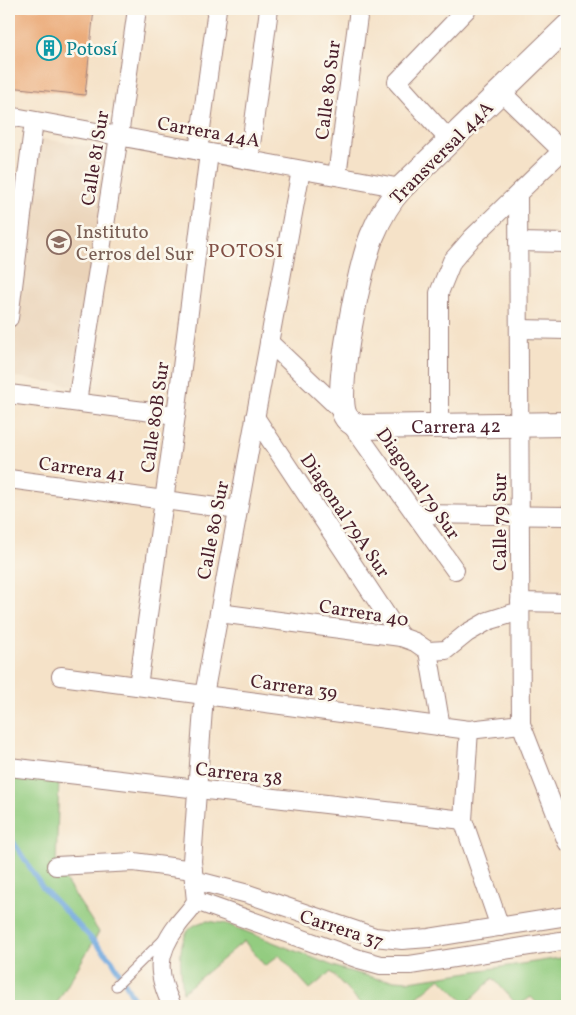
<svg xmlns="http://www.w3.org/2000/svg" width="576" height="1015" font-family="Vollkorn,serif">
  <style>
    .built { fill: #ead3b8 }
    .green { fill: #93cc80; stroke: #6e7656 }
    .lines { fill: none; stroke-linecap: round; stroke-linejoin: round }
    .stream { stroke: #6fa8df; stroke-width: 5 }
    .building { fill: #ebaa78 }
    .lane-casing { stroke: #a0807a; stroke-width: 11 }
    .street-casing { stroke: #a0807a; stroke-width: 20 }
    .secondary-casing { stroke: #a0807a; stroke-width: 26 }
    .lane { stroke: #fff; stroke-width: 9 }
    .street { stroke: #fff; stroke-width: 18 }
    .secondary { stroke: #fff; stroke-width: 24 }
    .labels { text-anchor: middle; stroke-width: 5; stroke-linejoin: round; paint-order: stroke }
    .culture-label { font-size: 19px; fill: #0d838f; stroke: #fbf7ec; text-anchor: start }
    .street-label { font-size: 19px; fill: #4a1f2b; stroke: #fbf7ec }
    .education-label { font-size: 19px; fill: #785e54; stroke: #fbf7ec; text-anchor: start }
    .neighbourhood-label { font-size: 20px; letter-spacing: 1px; fill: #825046; stroke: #fbf7ec }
  </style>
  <rect width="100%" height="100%" fill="#fbf7ec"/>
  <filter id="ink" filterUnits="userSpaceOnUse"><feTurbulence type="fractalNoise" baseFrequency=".02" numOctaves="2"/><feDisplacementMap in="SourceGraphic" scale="10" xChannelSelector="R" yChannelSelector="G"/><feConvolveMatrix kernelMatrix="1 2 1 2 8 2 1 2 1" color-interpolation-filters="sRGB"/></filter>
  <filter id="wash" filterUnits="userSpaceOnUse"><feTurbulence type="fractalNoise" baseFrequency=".0096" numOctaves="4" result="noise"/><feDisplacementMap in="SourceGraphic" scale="20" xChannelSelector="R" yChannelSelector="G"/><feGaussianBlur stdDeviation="1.12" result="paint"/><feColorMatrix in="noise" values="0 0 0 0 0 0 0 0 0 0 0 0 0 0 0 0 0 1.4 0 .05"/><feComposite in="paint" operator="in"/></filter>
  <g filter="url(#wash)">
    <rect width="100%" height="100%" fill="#f5e2c8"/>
    <polygon class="built" points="37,138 109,149 74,386 9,376 9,335"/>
    <g class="green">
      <polygon points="9,775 59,779 56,866 99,932 55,1006 9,1006"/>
      <path d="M 208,921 L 227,924 L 341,969 L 379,979 L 410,981 L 567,957 L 567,1006 L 540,1006 L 531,997 L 518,1006 L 493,978 L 466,1004 L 440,978 L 407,1006 L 363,1006 L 331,972 L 310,989 L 279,955 L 265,966 L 244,941 L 183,992 C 181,966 172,925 208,921 Z"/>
    </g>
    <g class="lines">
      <polyline class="stream" points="9,835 43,888 112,960 138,1006"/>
    </g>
    <g id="blocks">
      <polygon class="building" points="9,9 94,9 85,95 9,87"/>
    </g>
  </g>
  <g filter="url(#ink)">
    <use href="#blocks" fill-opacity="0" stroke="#a0807a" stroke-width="1"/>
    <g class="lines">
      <defs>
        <polyline id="lane" points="116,986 162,941"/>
        <g id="street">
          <polyline points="501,92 562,151 567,152"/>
          <polyline points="9,116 401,188"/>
          <polyline points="450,141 397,82 467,9"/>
          <polyline points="198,151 217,9"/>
          <polyline points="249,160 269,9"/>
          <polyline points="337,176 359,9"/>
          <polyline points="518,194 521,724 567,842"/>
          <polyline points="518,242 567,243"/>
          <polyline points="9,318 34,121"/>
          <polyline points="519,329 567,330"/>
          <polyline points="269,342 345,414"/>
          <polyline points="9,394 176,415"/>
          <polyline points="77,402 119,136 137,9"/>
          <polyline points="255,417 401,637"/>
          <polyline points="348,420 455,570"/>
          <polyline points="439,426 439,293 452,261 472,238 567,146"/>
          <polyline points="9,479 238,510"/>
          <polyline points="415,514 567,516"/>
          <polyline points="520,602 567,603"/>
          <polyline points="219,613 401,637 415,642 428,651 446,650 467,633 488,621 520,611"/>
          <polyline points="428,651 441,727"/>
          <polyline points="61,676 469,730 521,724"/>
          <polyline points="138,686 176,415 209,153"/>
          <polyline points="469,730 463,820 500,927"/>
          <polyline points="9,767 463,820"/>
          <polyline points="56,866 134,862 193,870"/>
          <polyline points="194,880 248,894 375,937 402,940 429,938 567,916"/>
          <polyline points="196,901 359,959 381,965 410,965 567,940"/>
          <path d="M 172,1006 C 157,975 155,955 177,926 C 183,917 191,911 196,901 L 192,861 L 204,695 L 301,170"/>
        </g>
        <g id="secondary">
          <path id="s1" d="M 567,27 L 401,188 C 388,202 379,219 372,236 C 360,266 335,385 344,413 C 347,421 353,424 361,427 L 567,424"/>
        </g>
      </defs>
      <use href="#lane" class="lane-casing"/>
      <use href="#street" class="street-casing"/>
      <use href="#secondary" class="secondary-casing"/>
      <use href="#lane" class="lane"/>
      <use href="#street" class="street"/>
      <use href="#secondary" class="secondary"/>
    </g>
  </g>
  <defs>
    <symbol id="building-ring" viewBox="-11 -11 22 22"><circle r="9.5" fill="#fbf7ec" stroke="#0f9aa8" stroke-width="1.5"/><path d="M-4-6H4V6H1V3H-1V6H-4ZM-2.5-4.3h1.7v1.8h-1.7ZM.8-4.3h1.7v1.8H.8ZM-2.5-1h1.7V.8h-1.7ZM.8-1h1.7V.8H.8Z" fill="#0f9aa8"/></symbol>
    <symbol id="school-ring" viewBox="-11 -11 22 22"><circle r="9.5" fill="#fbf7ec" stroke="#8d6e63" stroke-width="1.5"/><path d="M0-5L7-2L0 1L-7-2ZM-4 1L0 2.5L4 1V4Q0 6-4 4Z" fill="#8d6e63"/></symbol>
  </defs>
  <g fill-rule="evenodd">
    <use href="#building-ring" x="35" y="34" width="28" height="28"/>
    <use href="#school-ring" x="45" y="228" width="28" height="28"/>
  </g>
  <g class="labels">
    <g class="culture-label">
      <text x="66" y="55">Potosí</text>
    </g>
    <g class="street-label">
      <text transform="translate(327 90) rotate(-83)" y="7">Calle 80 Sur</text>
      <text transform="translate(209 131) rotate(10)" y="7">Carrera 44A</text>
      <text transform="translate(441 152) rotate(-45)" y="7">Transversal 44A</text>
      <text transform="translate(94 158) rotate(-81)" y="7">Calle 81 Sur</text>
      <text transform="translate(154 417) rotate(-82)" y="7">Calle 80B Sur</text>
      <text dy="7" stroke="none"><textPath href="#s1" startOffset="586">Carrera 42</textPath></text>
      <text transform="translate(82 468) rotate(8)" y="7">Carrera 41</text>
      <text transform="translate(419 483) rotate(55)" y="7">Diagonal 79 Sur</text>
      <text transform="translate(346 515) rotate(56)" y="7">Diagonal 79A Sur</text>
      <text transform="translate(499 522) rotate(-90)" y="7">Calle 79 Sur</text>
      <text transform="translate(212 530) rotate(-79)" y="7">Calle 80 Sur</text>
      <text transform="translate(364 612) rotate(9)" y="7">Carrera 40</text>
      <text transform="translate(294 686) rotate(8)" y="7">Carrera 39</text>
      <text transform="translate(239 773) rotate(7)" y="7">Carrera 38</text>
      <text transform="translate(342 928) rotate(18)" y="7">Carrera 37</text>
    </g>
    <g class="education-label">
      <text x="76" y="238">Instituto<tspan x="76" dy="22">Cerros del Sur</tspan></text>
    </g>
    <g class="neighbourhood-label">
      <text x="246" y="257">POTOSI</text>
    </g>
  </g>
  <rect width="576" height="1015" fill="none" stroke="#fbf7ec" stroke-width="30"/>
</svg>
